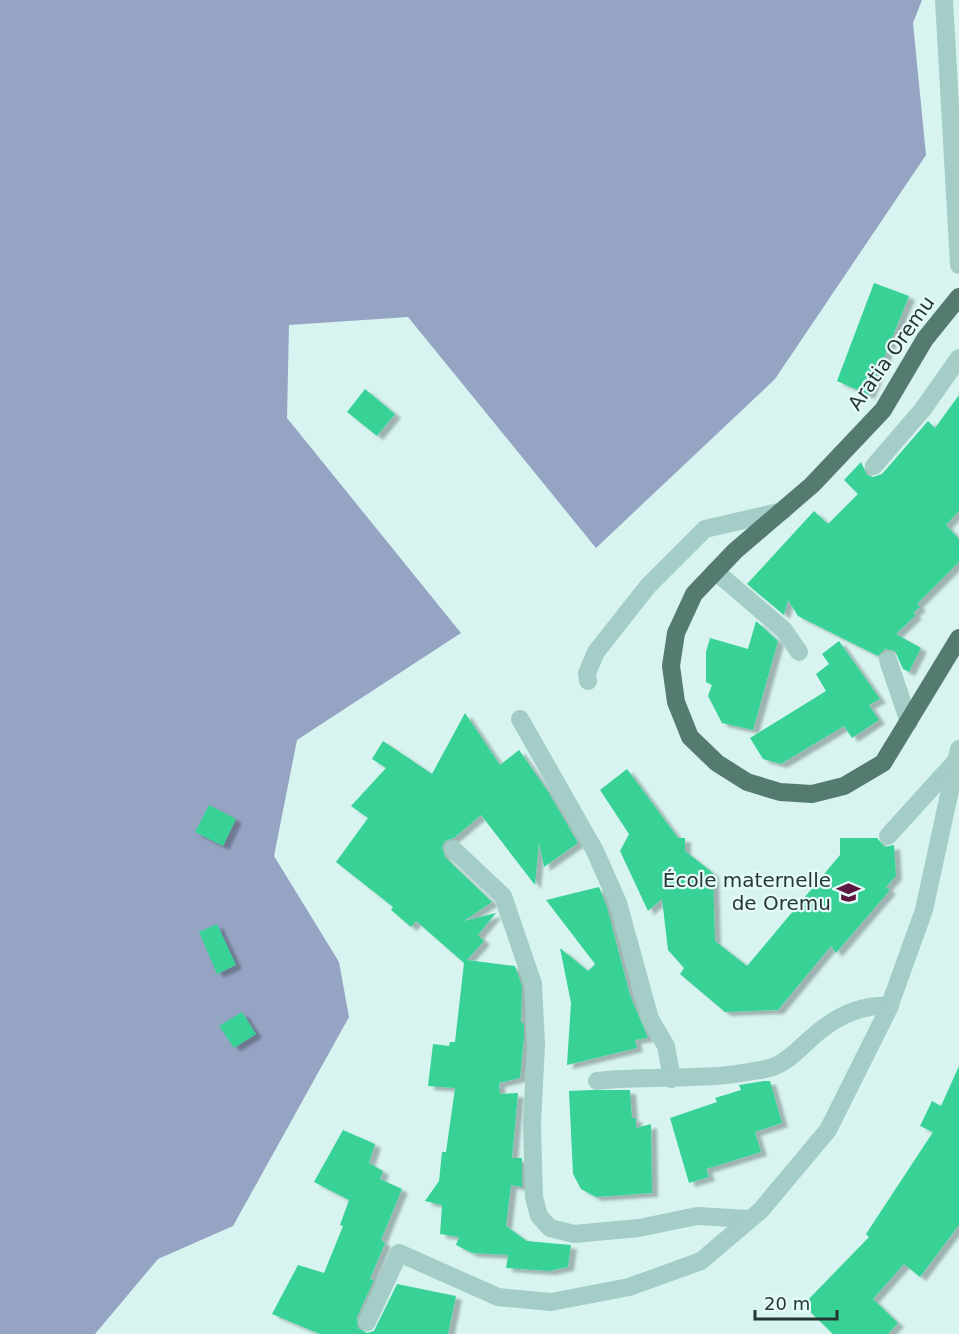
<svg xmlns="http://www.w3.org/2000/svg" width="959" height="1334" font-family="'DejaVu Sans',sans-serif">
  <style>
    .green { fill: #96a4c4 }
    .building { fill: #37d297; filter: url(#shadow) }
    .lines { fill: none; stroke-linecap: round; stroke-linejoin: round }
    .minor { stroke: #a3cdc6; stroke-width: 18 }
    .major { stroke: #557b70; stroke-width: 18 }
    .labels { text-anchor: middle; stroke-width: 4.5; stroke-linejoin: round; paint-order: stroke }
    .street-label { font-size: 20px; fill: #263732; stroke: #e4fbf9 }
    .poi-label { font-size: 20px; fill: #263732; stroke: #e4fbf9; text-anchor: end }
  </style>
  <defs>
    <filter id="shadow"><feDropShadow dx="6" dy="4" stdDeviation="1.5" flood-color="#0004"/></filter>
  </defs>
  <rect width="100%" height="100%" fill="#d8f4f1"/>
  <polygon class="green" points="0,0 922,0 913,23 926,155 775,379 596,548 408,317 289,325 287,418 461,633 297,740 274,856 339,962 349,1017 233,1226 158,1259 95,1334 0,1334"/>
  <g class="building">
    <polygon points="874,283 909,296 869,395 837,381"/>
    <polygon points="365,389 395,414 377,436 347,412"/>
    <polygon points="959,395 959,511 946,525 959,539 959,562 917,604 920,607 913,613 916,615 896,634 921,648 909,672 903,669 895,651 885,649 878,656 798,616 788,600 784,615 747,584 814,511 828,524 858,494 844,480 861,462 867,475 873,477 882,474 928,421 935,428"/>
    <polygon points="756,621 778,641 753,730 722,723 708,696 712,685 706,682 706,652 710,638 748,649"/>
    <polygon points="839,641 880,699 869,705 879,720 852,738 844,726 781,764 763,759 750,738 826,691 816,674 829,664 822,654"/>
    <polygon points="465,713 500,765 519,750 549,793 578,843 544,867 539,843 535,885 481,815 454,838 445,841 442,847 445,857 492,902 464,921 496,913 478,935 484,941 467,960 515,966 522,986 521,1023 524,1023 524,1038 520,1078 499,1083 500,1094 518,1093 512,1158 522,1158 522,1187 511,1185 506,1226 527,1241 571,1245 568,1267 549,1271 506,1268 508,1255 472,1253 456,1245 459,1237 440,1234 442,1205 425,1201 439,1181 442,1152 446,1152 455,1088 428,1086 433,1044 449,1046 450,1042 455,1042 464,963 416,921 411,927 391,910 393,907 336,862 368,818 351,806 386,768 372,759 383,741 432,774"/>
    <polygon points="627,769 678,838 685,838 685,851 713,873 715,941 747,966 840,855 840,838 877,838 885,847 894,845 896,876 886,887 890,890 836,953 831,946 778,1010 725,1012 680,974 684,968 668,950 662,899 648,911 620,851 629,834 600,790"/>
    <polygon points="209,805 236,819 223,846 195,832"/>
    <polygon points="599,887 607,907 630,995 648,1038 635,1040 637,1048 567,1065 571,1003 560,948 588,971 595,964 546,900"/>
    <polygon points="217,924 236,965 217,974 199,932"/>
    <polygon points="242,1012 256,1034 234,1048 219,1026"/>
    <polygon points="959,1066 959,1225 920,1277 904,1264 873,1299 898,1323 888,1334 833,1334 803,1305 869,1237 866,1234 933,1132 920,1126 932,1101 941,1106"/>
    <polygon points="764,1081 770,1081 782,1123 755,1132 761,1152 706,1169 709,1177 689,1183 670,1118 717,1102 715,1098 741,1090 739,1085"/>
    <polygon points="591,1090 630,1090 632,1118 636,1118 636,1128 651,1124 652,1193 596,1197 581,1189 573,1174 569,1091"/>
    <polygon points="343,1130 375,1144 369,1163 383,1171 380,1179 402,1189 381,1240 385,1243 370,1279 374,1280 357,1317 358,1328 367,1333 374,1331 397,1284 456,1296 448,1334 320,1334 272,1314 298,1265 324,1273 343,1226 340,1225 349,1200 314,1182"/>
  </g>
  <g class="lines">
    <g class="minor">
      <polyline points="944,0 959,265"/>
      <polyline points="874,466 923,409 959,358"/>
      <polyline points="715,571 784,630 799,652"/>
      <polyline points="888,660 909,722"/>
      <polyline points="588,681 587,673 596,652 648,586 705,529 783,511"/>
      <polyline points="520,719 595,851 618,903 650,1019 666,1046 672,1079"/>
      <polyline points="888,836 955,762"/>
      <polyline points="453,849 503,896 533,984 536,1045 532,1125 534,1197 539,1216 550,1228 574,1234 639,1228 697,1216 750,1219"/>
      <path d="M 597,1081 C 647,1075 698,1081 748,1072 C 757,1070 767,1070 775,1066 C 787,1062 799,1049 808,1041 C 830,1020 858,1004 890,1006"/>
      <polyline points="367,1322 399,1253 498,1297 551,1302 629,1287 701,1261 761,1210 828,1130 888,1010 924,910 959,749"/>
    </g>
    <polyline class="major" points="959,297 925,339 883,410 812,485 735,551 694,594 676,633 671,666 676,702 690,737 717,763 747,782 780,792 812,794 844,786 883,763 959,638"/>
  </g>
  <defs>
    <symbol id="school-bare" viewBox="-9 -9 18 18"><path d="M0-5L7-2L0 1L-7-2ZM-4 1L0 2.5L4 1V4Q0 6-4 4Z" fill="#5d173e" stroke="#e4fbf9" stroke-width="2.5" paint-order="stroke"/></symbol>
  </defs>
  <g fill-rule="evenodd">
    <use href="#school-bare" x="832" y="876" width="33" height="33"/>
  </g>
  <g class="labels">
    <g class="street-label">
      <text transform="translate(891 353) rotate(-55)" y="7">Aratia Oremu</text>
    </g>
    <g class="poi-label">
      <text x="831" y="887">École maternelle<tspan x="831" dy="23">de Oremu</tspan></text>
    </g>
  </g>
  <path d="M755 1310v9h82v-9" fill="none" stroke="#263732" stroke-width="3"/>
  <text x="764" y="1310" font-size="18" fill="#263732" stroke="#e4fbf9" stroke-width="4.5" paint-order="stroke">20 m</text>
</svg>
